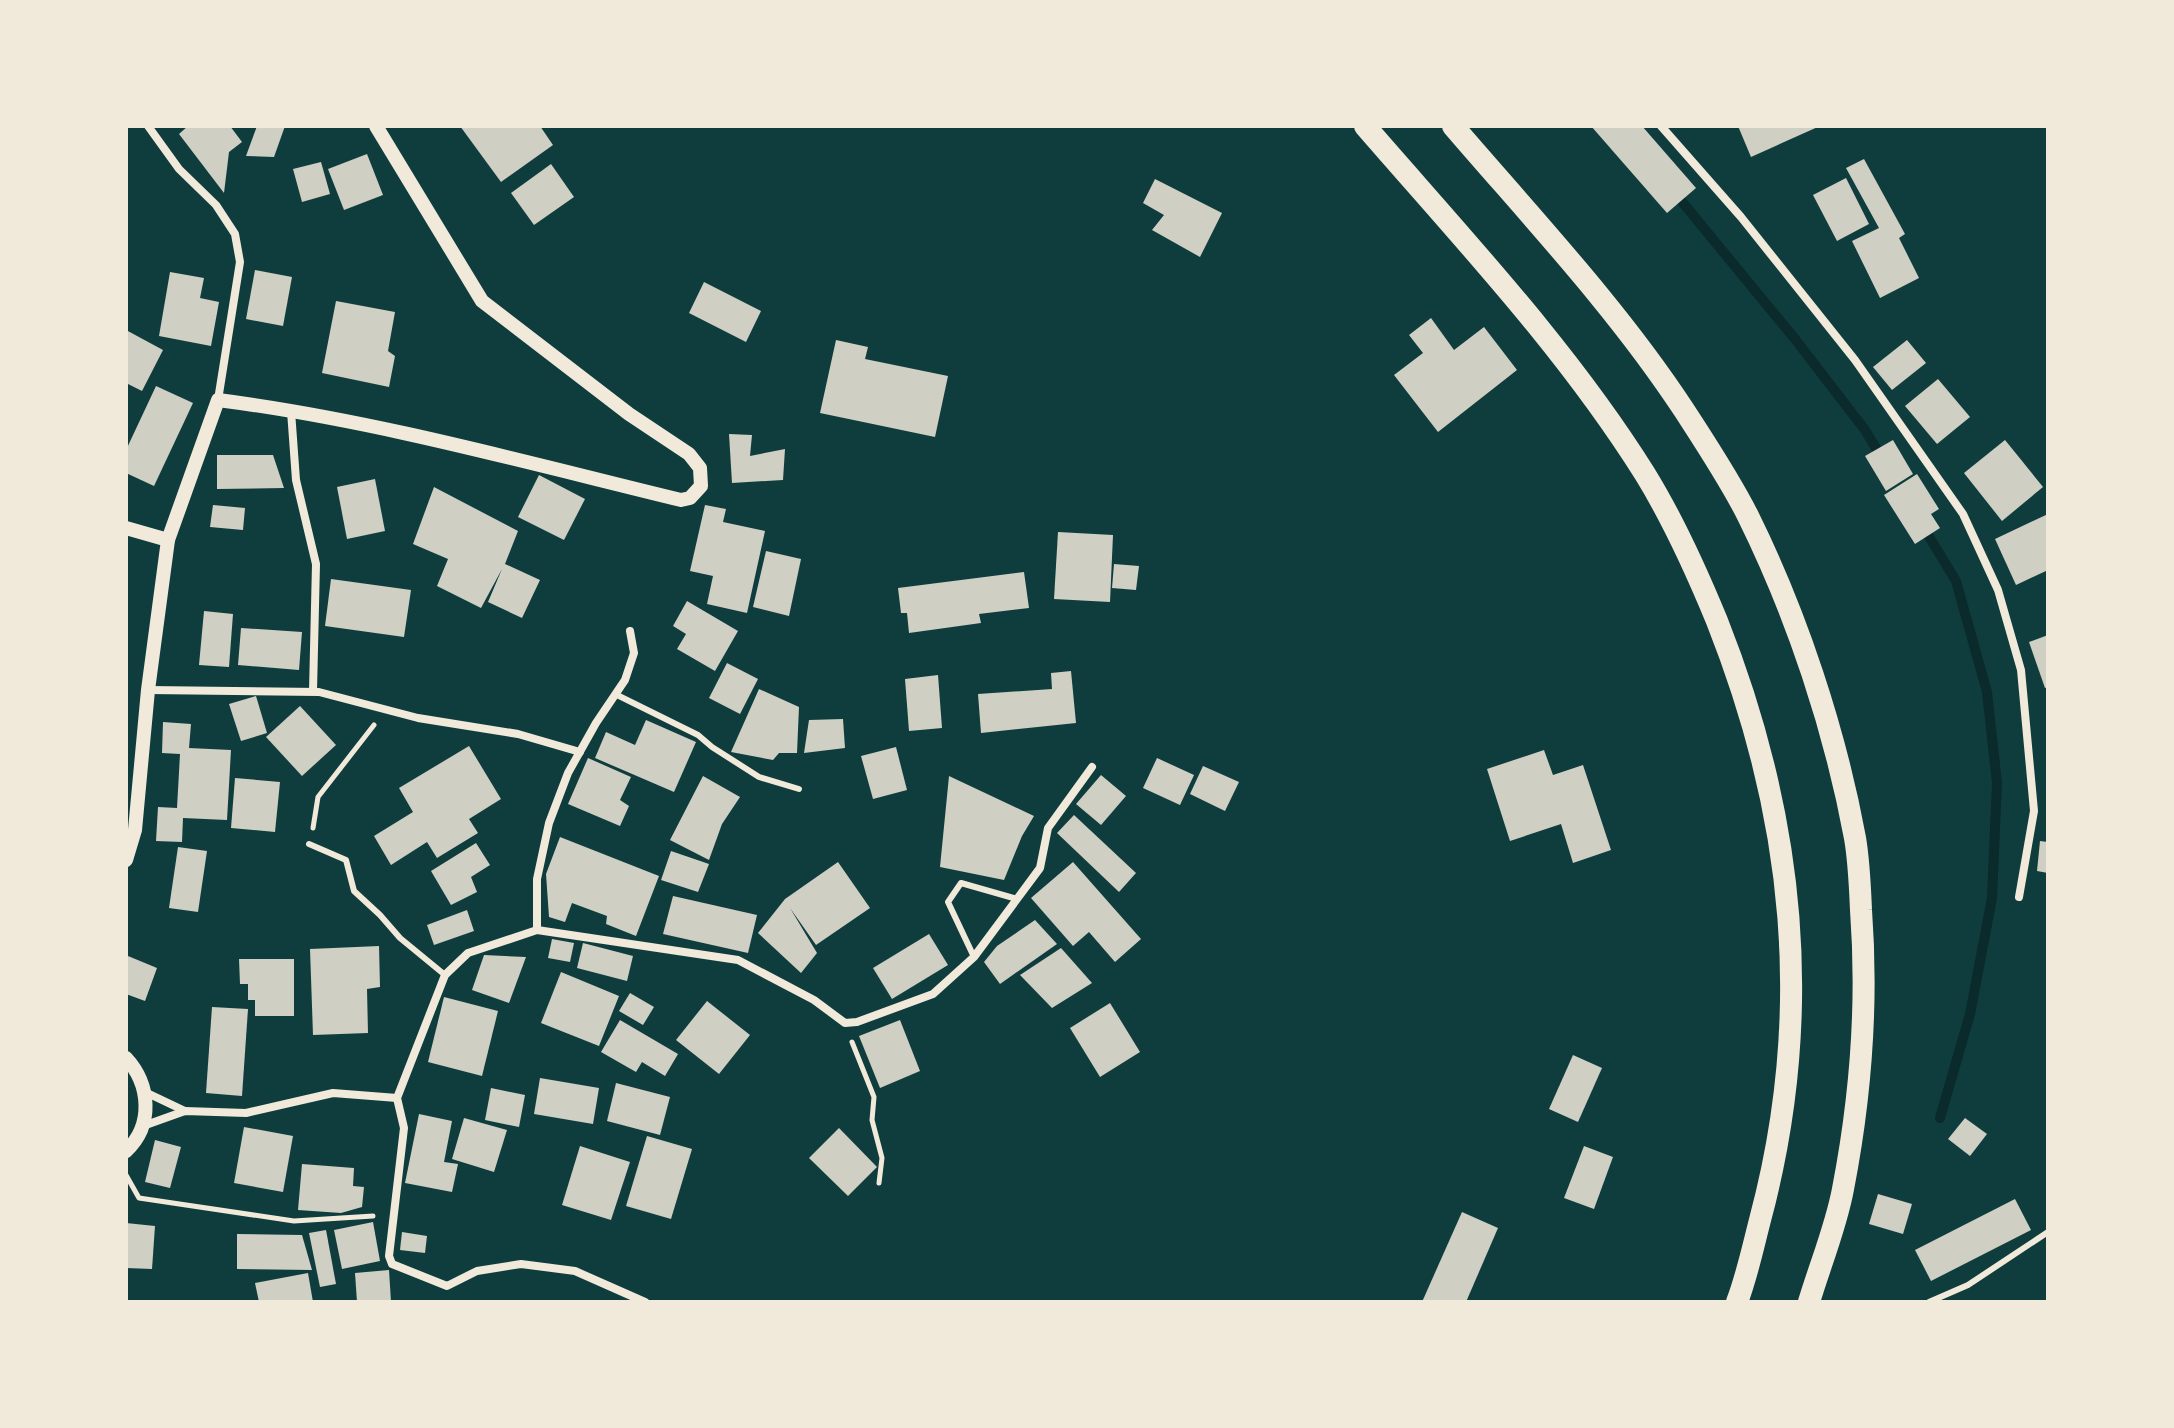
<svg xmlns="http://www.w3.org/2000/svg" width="2174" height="1428" font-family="'Public Sans',sans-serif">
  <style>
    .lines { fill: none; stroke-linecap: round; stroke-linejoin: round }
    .stream { stroke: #0a2a2b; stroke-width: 10 }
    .building { fill: #cfcfc3 }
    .path { stroke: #f1e9da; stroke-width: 5 }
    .service { stroke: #f1e9da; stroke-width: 6 }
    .minor { stroke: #f1e9da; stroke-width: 8 }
    .tertiary { stroke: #f1e9da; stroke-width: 14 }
    .trunk { stroke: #f1e9da; stroke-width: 22 }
  </style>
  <rect width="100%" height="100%" fill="#0f3d3e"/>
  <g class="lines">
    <g class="stream">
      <polyline points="1674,192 1795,339 1865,430 1883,460"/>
      <polyline points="1922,525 1956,581 1987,692 1997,783 1992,898 1970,1014 1940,1118"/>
    </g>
  </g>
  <g class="building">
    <polygon points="188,126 230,126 242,142 229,152 224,193 179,134"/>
    <polygon points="257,126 285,126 274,157 246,156"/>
    <polygon points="460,126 540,126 553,145 501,182"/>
    <polygon points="1591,126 1642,126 1696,188 1667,213"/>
    <polygon points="1738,126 1820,126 1751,157"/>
    <polygon points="367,154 383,195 344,210 328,169"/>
    <polygon points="1864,159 1905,234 1899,238 1919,278 1880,298 1852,241 1879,228 1846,168"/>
    <polygon points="321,162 330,194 302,202 293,169"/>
    <polygon points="551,164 574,197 534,225 511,193"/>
    <polygon points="1846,178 1869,224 1837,241 1813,195"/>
    <polygon points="1155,179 1222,213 1200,257 1152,230 1164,215 1143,203"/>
    <polygon points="255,270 292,277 283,326 246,319"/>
    <polygon points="170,272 204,278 200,298 219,302 211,346 159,336"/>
    <polygon points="704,282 761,311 746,342 689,313"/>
    <polygon points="336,301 395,312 388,351 395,356 389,387 322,373"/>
    <polygon points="1431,318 1454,350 1484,327 1517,370 1438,432 1394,375 1423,353 1409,335"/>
    <polygon points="126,330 163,350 142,391 126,383"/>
    <polygon points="836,340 868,347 865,359 948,376 935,437 820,413"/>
    <polygon points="1907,340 1926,363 1892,390 1873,367"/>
    <polygon points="1938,379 1970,417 1937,444 1905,406"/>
    <polygon points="156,386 193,403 154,486 126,473 126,450"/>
    <polygon points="729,434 752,435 750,456 785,449 783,480 732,483"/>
    <polygon points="1893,440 1913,474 1886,491 1865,456"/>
    <polygon points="2005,440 2043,487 2002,521 1964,473"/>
    <polygon points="217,455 273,455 284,488 217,489"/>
    <polygon points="1917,474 1939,509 1931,514 1940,528 1915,544 1884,495"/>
    <polygon points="539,475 585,499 564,540 518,517"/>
    <polygon points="375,479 385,531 347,539 337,487"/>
    <polygon points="434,487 518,531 505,564 540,580 522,618 488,602 502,569 481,608 437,586 448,559 413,544"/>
    <polygon points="213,505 245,508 243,530 210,527"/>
    <polygon points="705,505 726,509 723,522 765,531 747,613 707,604 713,576 690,571"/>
    <polygon points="2048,514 2048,570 2016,585 1995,539"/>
    <polygon points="1058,532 1113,535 1110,602 1054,599"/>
    <polygon points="766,551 801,559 789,616 753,607"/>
    <polygon points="1114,564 1139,566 1136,590 1112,588"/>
    <polygon points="1024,572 1029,608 979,614 981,623 909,633 907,613 901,613 898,588"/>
    <polygon points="331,579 411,590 404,637 325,626"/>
    <polygon points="687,601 738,631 715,671 677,649 686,634 673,626"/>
    <polygon points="204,611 233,614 229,667 199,665"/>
    <polygon points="241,628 302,632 299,670 238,665"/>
    <polygon points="2048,635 2048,687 2045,688 2029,642"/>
    <polygon points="727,663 758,679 740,714 709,698"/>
    <polygon points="1071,671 1076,723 981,733 978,694 1052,689 1051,673"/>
    <polygon points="938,675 942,728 909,731 905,679"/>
    <polygon points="759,689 799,707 797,753 779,753 773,760 731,752"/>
    <polygon points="256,696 267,733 241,741 229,704"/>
    <polygon points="300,706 336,745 302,776 266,737"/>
    <polygon points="843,719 845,748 804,753 809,720"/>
    <polygon points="646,720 696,742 674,792 595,758 606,732 635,745"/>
    <polygon points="163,722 191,724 189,748 231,750 227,820 183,818 182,842 156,841 158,807 177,808 180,754 162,753"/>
    <polygon points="469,746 501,799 469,819 478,833 437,858 427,842 391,865 374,836 413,812 399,788"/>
    <polygon points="896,747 907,790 873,799 861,756"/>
    <polygon points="1544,750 1553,775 1583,765 1611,850 1573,863 1561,824 1510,841 1487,769"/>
    <polygon points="588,758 631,777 620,800 629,806 620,826 568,804"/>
    <polygon points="1157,758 1194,775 1180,805 1143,788"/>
    <polygon points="1203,766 1239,782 1225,811 1190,794"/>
    <polygon points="1101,775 1126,796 1101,825 1076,804"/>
    <polygon points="703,776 740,797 722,824 709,860 670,840"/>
    <polygon points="949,776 1034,816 1022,836 1004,880 940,867"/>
    <polygon points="235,778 280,782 275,832 231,828"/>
    <polygon points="1074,815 1136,873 1119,892 1057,833"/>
    <polygon points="560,837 659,876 636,936 606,924 607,916 572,903 565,922 549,917 546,874"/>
    <polygon points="2040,841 2048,842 2048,873 2037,871"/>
    <polygon points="476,843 490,865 471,877 477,892 451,905 431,871"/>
    <polygon points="178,847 207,851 198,912 169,908"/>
    <polygon points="671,851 709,864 698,892 661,880"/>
    <polygon points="838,862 870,908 816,945 790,908 817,953 801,973 758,933 785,899"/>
    <polygon points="1073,862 1141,939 1115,962 1089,932 1073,946 1031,898"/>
    <polygon points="673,896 757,915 748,953 663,934"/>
    <polygon points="467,910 474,931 434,945 427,925"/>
    <polygon points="1035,920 1057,944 1000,984 984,962 997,946"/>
    <polygon points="929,934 948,965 892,999 873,968"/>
    <polygon points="552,939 574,943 570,962 548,958"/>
    <polygon points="583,943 633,956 627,981 577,968"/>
    <polygon points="379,946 380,987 367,989 368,1033 313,1035 310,949"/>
    <polygon points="1061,948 1092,983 1052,1008 1020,975"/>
    <polygon points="484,955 526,957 509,1003 472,990"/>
    <polygon points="128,956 157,968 145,1001 126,994 126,963"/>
    <polygon points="239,959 294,959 294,1016 255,1016 255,1000 248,1000 248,984 240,984"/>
    <polygon points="561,972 619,996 599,1046 541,1023"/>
    <polygon points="630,993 654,1007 643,1025 619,1011"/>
    <polygon points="444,997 498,1011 482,1076 428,1062"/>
    <polygon points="707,1001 750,1035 719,1074 676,1040"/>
    <polygon points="1110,1003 1140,1052 1100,1077 1070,1028"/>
    <polygon points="212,1007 248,1009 242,1096 206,1093"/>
    <polygon points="620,1020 678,1054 665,1076 642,1062 636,1072 601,1052"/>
    <polygon points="900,1020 920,1071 880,1088 859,1036"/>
    <polygon points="1573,1055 1602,1068 1578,1122 1549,1109"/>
    <polygon points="540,1078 599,1088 593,1124 534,1114"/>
    <polygon points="616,1083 670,1097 660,1135 607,1121"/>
    <polygon points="491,1088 525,1095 519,1127 485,1120"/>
    <polygon points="419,1114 452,1121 444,1162 458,1164 452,1192 405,1183"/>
    <polygon points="464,1118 507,1130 494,1172 452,1159"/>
    <polygon points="1965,1118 1987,1134 1970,1156 1948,1139"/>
    <polygon points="244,1127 293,1136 283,1192 234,1183"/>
    <polygon points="839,1128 877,1167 848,1196 809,1158"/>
    <polygon points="647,1136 692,1149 671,1219 626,1206"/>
    <polygon points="155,1140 181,1147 170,1188 145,1182"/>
    <polygon points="580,1146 630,1162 611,1220 562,1205"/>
    <polygon points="1584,1146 1613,1157 1594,1209 1564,1198"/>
    <polygon points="302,1164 354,1168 353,1186 364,1187 362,1207 341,1213 298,1210"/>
    <polygon points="1878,1194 1912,1204 1903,1234 1869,1224"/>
    <polygon points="2015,1199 2031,1230 1931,1281 1915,1250"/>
    <polygon points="1462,1212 1498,1228 1466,1302 1422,1302"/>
    <polygon points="373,1222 380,1261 342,1269 334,1230"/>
    <polygon points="126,1223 155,1226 152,1269 126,1268"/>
    <polygon points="326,1230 336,1284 320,1287 309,1233"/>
    <polygon points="402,1232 427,1236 425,1253 400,1250"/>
    <polygon points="237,1234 302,1235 312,1270 237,1269"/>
    <polygon points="389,1270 391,1302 357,1302 355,1273"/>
    <polygon points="308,1273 313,1302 259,1302 255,1283"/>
  </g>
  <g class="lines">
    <g class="path">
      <polyline points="313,828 318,797 374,725"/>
      <polyline points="852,1042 874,1097 872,1120 882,1158 879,1183"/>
      <polyline points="126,1175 139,1198 294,1221 373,1216"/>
    </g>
    <g class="service">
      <polyline points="615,694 698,735 712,747 759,777 799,789"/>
      <polyline points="309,844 346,860 354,891 380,915 400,938 445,975"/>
      <polyline points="974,957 948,902 961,883 1017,899"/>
      <polyline points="1929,1302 1968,1285 2048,1232"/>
    </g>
    <g class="minor">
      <polyline points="148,126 179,169 216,205 235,234 240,262 218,400"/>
      <polyline points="1661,126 1741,217 1855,360 1963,514 1998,590 2021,670 2034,811 2019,897"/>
      <polyline points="291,411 296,480 316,564 313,691"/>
      <polyline points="148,690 319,692 418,718 518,734 580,752"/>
      <polyline points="537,930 537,879 549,823 568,773 596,723 625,680 634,653 630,631"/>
      <polyline points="145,1092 185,1111"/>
      <polyline points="143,1126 185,1111 246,1113 333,1093 397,1098"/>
      <polyline points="645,1302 575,1271 521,1264 477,1271 447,1286 392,1264 389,1256 404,1128 397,1098 445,975 468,953 537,930 738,960 814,1000 845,1023 857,1022 933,994 974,957 1040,868 1048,828 1092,767"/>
    </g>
    <g class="tertiary">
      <polyline points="126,528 168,540"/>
      <path d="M 126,860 L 135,830 L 148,690 L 168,540 L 218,400 C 374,420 528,463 681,500 L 690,498 L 701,486 L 700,468 L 689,454 L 629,414 L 482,301 L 376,126"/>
      <path d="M 126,1058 C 150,1084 154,1125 126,1151"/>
    </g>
    <g class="trunk">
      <path d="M 1365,126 C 1462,238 1566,348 1645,474 C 1674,521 1696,570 1717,621 C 1795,818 1815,1014 1760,1220 C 1753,1247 1747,1276 1737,1302"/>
      <path d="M 1453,126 C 1532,218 1617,308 1684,410 C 1706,444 1730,480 1748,516 C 1797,615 1835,730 1855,838 C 1859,861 1860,886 1861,910 C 1868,1004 1861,1096 1843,1189 C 1836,1227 1820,1265 1809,1302"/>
    </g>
  </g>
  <rect width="2174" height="1428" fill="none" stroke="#f1e9da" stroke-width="256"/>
</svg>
